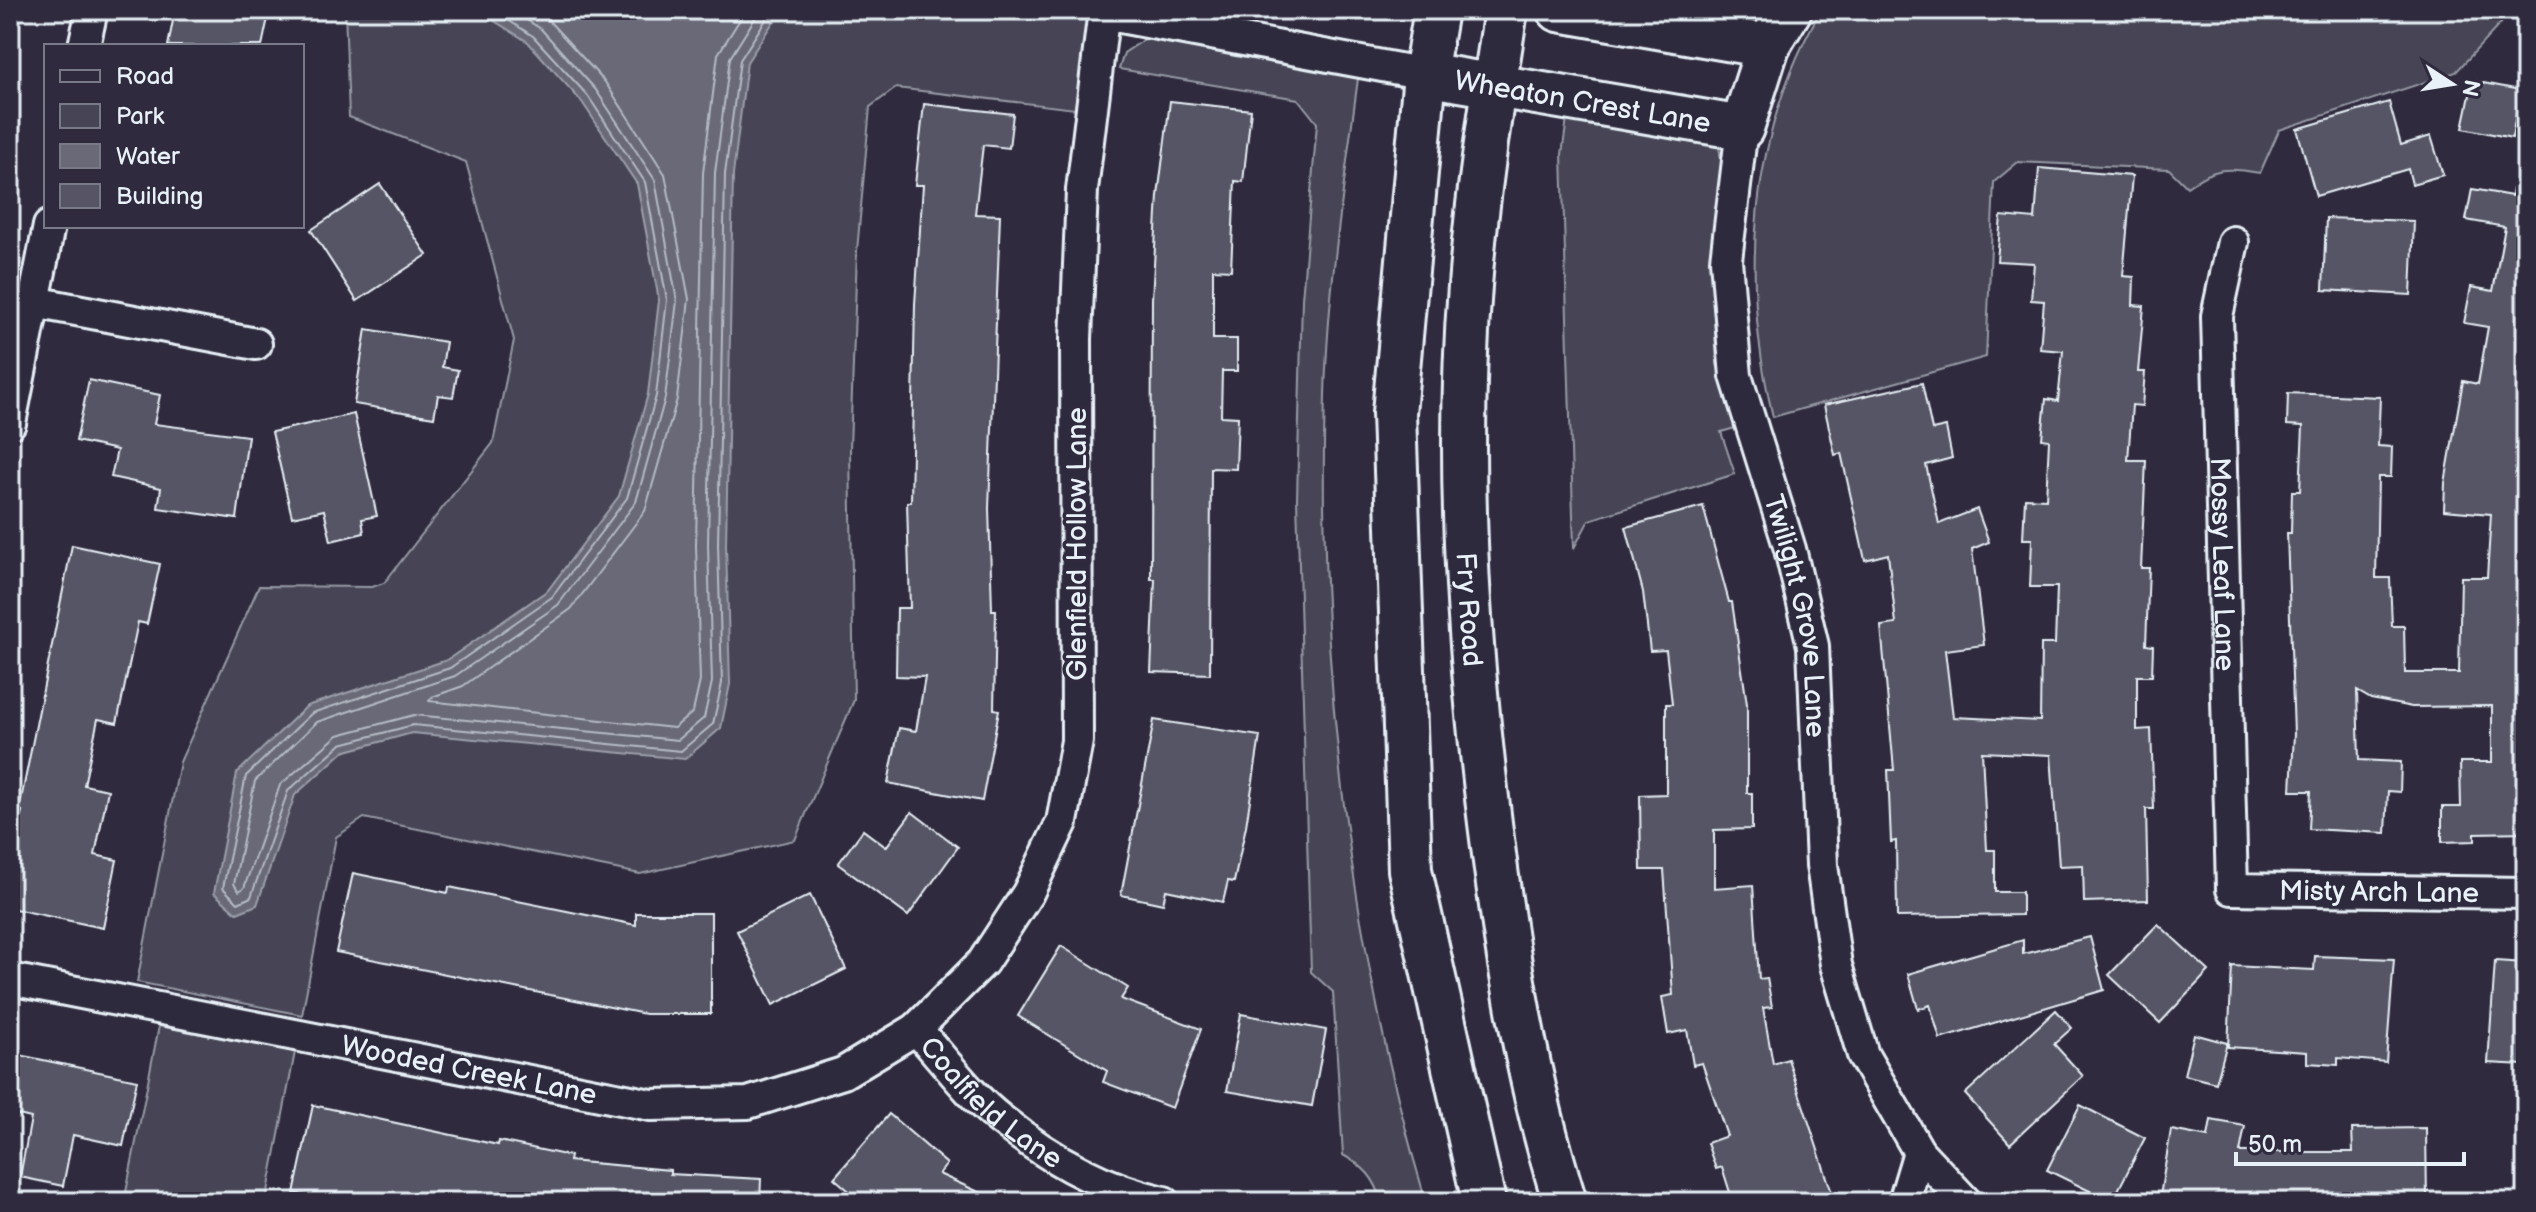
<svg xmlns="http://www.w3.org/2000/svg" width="2536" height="1212" font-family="'Balsamiq Sans',sans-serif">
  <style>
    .green { fill: #464455; stroke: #979aa6; stroke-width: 2 }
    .water { fill: #696978; stroke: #9c9fab; stroke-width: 2 }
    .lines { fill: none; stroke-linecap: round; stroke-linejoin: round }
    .shore { stroke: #b5bbc5; stroke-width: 2 }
    .building { fill: #575565; stroke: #e8f1f8; stroke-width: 2 }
    .street-casing { stroke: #e8f1f8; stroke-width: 36 }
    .secondary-casing { stroke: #e8f1f8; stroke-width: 48 }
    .street { stroke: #2f2a3d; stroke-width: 30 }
    .secondary { stroke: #2f2a3d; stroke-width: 42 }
    .labels { text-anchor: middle; stroke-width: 7; stroke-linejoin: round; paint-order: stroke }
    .street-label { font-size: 28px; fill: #e8f1f8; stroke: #2f2a3d }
  </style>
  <rect width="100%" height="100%" fill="#2f2a3d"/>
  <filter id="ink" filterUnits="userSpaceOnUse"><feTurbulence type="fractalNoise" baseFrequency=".0125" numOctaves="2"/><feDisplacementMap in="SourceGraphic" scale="16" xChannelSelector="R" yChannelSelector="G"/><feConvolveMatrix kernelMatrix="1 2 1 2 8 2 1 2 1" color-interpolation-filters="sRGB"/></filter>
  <g filter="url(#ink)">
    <g class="green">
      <polygon points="345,10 1088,10 1075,109 896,88 870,107 857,251 850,449 854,700 795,840 640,874 364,818 336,837 302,1015 137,982 180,762 259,586 372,587 384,583 493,443 514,340 466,162 349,117"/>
      <polygon points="1682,10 1774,10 1757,24"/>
      <path d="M 1821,10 L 2513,10 L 2456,72 L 2279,130 L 2260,173 C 2228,167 2214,167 2187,187 L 2169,169 L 2018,162 L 1994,182 L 1986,357 L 1773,417 C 1740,279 1749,135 1821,10 Z"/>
      <path d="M 1145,39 L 1359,71 C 1345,178 1328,286 1325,395 C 1317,665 1349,942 1426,1202 L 1382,1202 C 1375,1178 1365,1167 1343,1155 L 1333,992 L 1311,972 L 1297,499 L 1302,299 L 1317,123 L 1298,99 L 1119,69 L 1124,53 Z"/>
      <polygon points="1569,105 1706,132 1719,146 1722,168 1711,268 1717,364 1735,428 1721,432 1735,474 1589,520 1574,548 1562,154"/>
      <polygon points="159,1026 295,1052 266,1202 124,1202"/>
    </g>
    <polygon class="water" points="477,10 781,10 747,62 733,175 726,545 730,684 721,728 685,759 412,733 343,752 295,795 257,905 237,913 214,893 237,773 307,706 447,660 548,590 619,496 648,394 659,300 637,184 582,102 528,42"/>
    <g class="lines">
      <g class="shore">
        <polyline points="492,10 533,36 588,96 645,182 667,300 656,396 627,498 552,597 450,668 312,713 246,776 223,888 238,903 251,897 288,791 341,744 413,725 681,751 713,724 722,683 718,545 725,174 740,60 772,10"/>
        <polyline points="511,10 541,29 596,90 655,180 677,301 665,398 636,502 558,605 455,676 317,722 255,781 234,884 239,891 244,888 280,785 338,735 414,715 678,740 704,718 712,682 708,545 715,173 730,58 760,10"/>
        <polyline points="533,10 549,21 605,82 665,174 689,299 677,399 645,511 571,609 463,686 432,697 429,701 674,728 693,712 700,681 696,546 703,173 718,54 746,10"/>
      </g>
    </g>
    <g class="building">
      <polygon points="175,10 269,13 262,46 168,46"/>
      <polygon points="2473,81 2520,90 2512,138 2463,128"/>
      <polygon points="1170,101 1251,110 1243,182 1235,181 1231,270 1213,269 1213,339 1237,339 1237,371 1222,371 1221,416 1238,417 1236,469 1211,468 1210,674 1151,672 1155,579 1151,579 1152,299 1158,196"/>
      <polygon points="2389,102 2401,145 2431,136 2443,175 2412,184 2408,169 2316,196 2297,129"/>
      <polygon points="924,104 1013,114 1009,148 983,145 975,214 1000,215 989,508 992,610 996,610 994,709 999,710 982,801 888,783 899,728 916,731 925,677 896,676 897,608 910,608 907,502 911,502 915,304 923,185 915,185"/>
      <polygon points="2039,168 2132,176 2123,276 2134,277 2133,305 2144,306 2138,372 2145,372 2142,406 2132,405 2128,460 2146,460 2141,568 2149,568 2146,645 2153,646 2152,676 2137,676 2137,730 2151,729 2154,809 2146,809 2148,900 2084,902 2083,865 2059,866 2051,755 1982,752 1987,850 1995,850 1995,892 2022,892 2022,915 1897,917 1896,841 1891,842 1888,770 1894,770 1881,626 1896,624 1888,554 1865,560 1841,453 1835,455 1824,405 1922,383 1932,430 1946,427 1952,458 1926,465 1939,524 1977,509 1989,542 1972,549 1984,645 1945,650 1953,717 2040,721 2041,644 2055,644 2057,587 2030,587 2032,539 2023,539 2025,498 2046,499 2049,440 2042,439 2046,399 2058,401 2063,351 2040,349 2044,301 2031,300 2034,263 1997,261 2001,216 2035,219"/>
      <polygon points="2514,182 2526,184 2526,832 2475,833 2475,841 2442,842 2442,807 2461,807 2460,762 2492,762 2492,706 2412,707 2371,699 2357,691 2359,760 2401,762 2400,792 2388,791 2386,833 2309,829 2311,791 2291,791 2294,734 2287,533 2291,533 2292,491 2300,491 2303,426 2287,425 2288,393 2380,397 2378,446 2392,447 2391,477 2378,477 2376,578 2390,578 2392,626 2404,626 2405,673 2459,673 2461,577 2487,577 2491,514 2444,510 2445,483 2463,381 2478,384 2488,327 2464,323 2471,287 2493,291 2505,227 2466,220 2472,189 2512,196"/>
      <polygon points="380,184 427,255 357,301 311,230"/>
      <polygon points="2326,218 2414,221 2411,295 2323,290"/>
      <polygon points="366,329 446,342 442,367 458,370 453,397 438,395 434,417 354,404"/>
      <polygon points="89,380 160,395 154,424 248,436 237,519 158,508 161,488 111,477 117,450 76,441"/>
      <polygon points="354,414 377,516 362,519 364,533 331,541 324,510 292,517 272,432"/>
      <polygon points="1703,506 1729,602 1732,602 1747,704 1747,793 1752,793 1752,829 1714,830 1714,888 1753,885 1759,979 1767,978 1772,1007 1763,1008 1773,1064 1788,1059 1835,1202 1733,1202 1722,1167 1716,1169 1707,1143 1727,1136 1702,1063 1693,1065 1687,1030 1668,1034 1662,997 1673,995 1664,870 1641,870 1640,795 1666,794 1666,704 1672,704 1666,650 1650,651 1643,592 1626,527"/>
      <polygon points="72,545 160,564 147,624 138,622 117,723 98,719 84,785 108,790 95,855 117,860 103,928 10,908 10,867 22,811 19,810"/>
      <polygon points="1154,720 1260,736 1246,826 1234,882 1228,881 1223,902 1166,890 1163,904 1121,895"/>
      <polygon points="912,812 958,847 908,916 838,864 863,830 886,847"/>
      <polygon points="353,873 448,893 449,887 636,925 636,913 711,913 711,1014 645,1014 336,952"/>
      <polygon points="810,895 846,969 773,1005 737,931"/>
      <polygon points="2158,924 2209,971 2160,1023 2109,975"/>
      <polygon points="2090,937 2104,990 1940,1039 1930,1005 1918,1009 1908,974 2023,940 2023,954"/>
      <polygon points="1061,946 1128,988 1121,999 1201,1029 1172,1108 1103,1082 1107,1071 1018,1016"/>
      <polygon points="2315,956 2394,959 2386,1062 2338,1058 2338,1065 2307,1063 2307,1052 2228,1047 2232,966 2314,970"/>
      <polygon points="2495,961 2526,963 2524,1065 2488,1063"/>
      <polygon points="2056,1010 2072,1028 2054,1044 2083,1076 2010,1144 1965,1094"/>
      <polygon points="1241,1014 1326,1030 1312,1106 1227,1091"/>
      <polygon points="2194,1034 2227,1043 2216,1083 2184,1075"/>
      <polygon points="10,1053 137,1080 123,1146 73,1135 63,1186 20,1177 31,1118 10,1113"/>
      <polygon points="313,1105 498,1145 499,1141 570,1156 569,1161 670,1170 670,1174 761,1179 760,1202 337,1202 294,1193"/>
      <polygon points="2080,1105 2145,1138 2112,1202 2047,1170"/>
      <polygon points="889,1114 947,1164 939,1174 1001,1202 862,1202 834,1178"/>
      <polygon points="2211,1120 2245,1126 2240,1152 2353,1152 2352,1129 2426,1128 2427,1202 2159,1202 2171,1130 2208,1137"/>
    </g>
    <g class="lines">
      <defs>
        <g id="street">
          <polyline points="1104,14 1425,74"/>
          <polyline points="84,46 92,10"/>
          <path id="s1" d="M 1742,128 L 1726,260 L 1736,376 L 1790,549 L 1813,646 L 1822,865 L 1836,965 L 1863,1055 L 1919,1152 L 1966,1202"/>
          <path id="s2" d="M 2233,242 L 2217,316 L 2232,889 L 2526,893"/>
          <polyline points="34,302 256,344"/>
          <polyline points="10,423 49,226"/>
          <path id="s3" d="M 10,979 L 651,1105 L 748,1103 L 843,1073 L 916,1029 L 983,962 L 1028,893 L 1062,822 L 1077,741 L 1076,339 L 1082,190 L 1104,10"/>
          <path id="s4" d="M 916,1029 C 943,1058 969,1095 1000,1119 C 1048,1158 1104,1189 1164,1202"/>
          <polyline points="1904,1202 1919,1152"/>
        </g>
        <g id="secondary">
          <polyline points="1436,10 1425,74 1394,413 1410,870 1484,1202"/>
          <path id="s5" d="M 1506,10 C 1492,101 1477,194 1470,286 C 1456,465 1468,645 1490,823 C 1506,951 1526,1079 1565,1202"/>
          <polyline points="1559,10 1768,46"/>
          <path id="s6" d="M 1425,74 L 1742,128 L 1768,46 L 1790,10"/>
        </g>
      </defs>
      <use href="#street" class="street-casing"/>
      <use href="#secondary" class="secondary-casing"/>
      <use href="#street" class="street"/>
      <use href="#secondary" class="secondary"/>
    </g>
  </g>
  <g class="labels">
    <g class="street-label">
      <text dy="10" stroke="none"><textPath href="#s6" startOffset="160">Wheaton Crest Lane</textPath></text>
      <text transform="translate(1076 544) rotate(-90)" y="10">Glenfield Hollow Lane</text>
      <text dy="10" stroke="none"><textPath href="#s2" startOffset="324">Mossy Leaf Lane</textPath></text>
      <text dy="10" stroke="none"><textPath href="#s5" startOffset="602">Fry Road</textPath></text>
      <text dy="10" stroke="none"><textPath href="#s1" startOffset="498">Twilight Grove Lane</textPath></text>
      <text dy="10" stroke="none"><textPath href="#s2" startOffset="796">Misty Arch Lane</textPath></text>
      <text dy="10" stroke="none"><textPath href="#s3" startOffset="468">Wooded Creek Lane</textPath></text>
      <text dy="10" stroke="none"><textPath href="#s4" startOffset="106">Coalfield Lane</textPath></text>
    </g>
  </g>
  <rect width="2536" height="1212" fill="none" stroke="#2f2a3d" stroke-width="40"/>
  <rect x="20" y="20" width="2496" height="1172" fill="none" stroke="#e8f1f8" stroke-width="3" filter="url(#ink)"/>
  <rect x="44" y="44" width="260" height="184" fill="#2f2a3d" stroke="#797a88" stroke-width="2"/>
  <rect x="60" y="70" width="40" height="12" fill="#2f2a3d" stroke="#797a88" stroke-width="2"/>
  <text x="116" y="84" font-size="24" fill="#e8f1f8">Road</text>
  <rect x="60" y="104" width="40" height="24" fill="#464455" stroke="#797a88" stroke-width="2"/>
  <text x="116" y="124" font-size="24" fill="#e8f1f8">Park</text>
  <rect x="60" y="144" width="40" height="24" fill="#696978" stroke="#797a88" stroke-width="2"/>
  <text x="116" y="164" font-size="24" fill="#e8f1f8">Water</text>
  <rect x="60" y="184" width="40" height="24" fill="#575565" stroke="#797a88" stroke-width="2"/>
  <text x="116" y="204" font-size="24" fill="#e8f1f8">Building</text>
  <g transform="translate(2452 84) rotate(102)" stroke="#2f2a3d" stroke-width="6" paint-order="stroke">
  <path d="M0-6L14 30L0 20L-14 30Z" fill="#e8f1f8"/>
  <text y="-12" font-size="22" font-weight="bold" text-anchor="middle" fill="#e8f1f8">N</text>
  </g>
  <path d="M2236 1152v12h228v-12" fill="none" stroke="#e8f1f8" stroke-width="4"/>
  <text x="2248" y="1152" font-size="24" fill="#e8f1f8" stroke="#2f2a3d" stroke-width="6" paint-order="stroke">50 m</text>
</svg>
